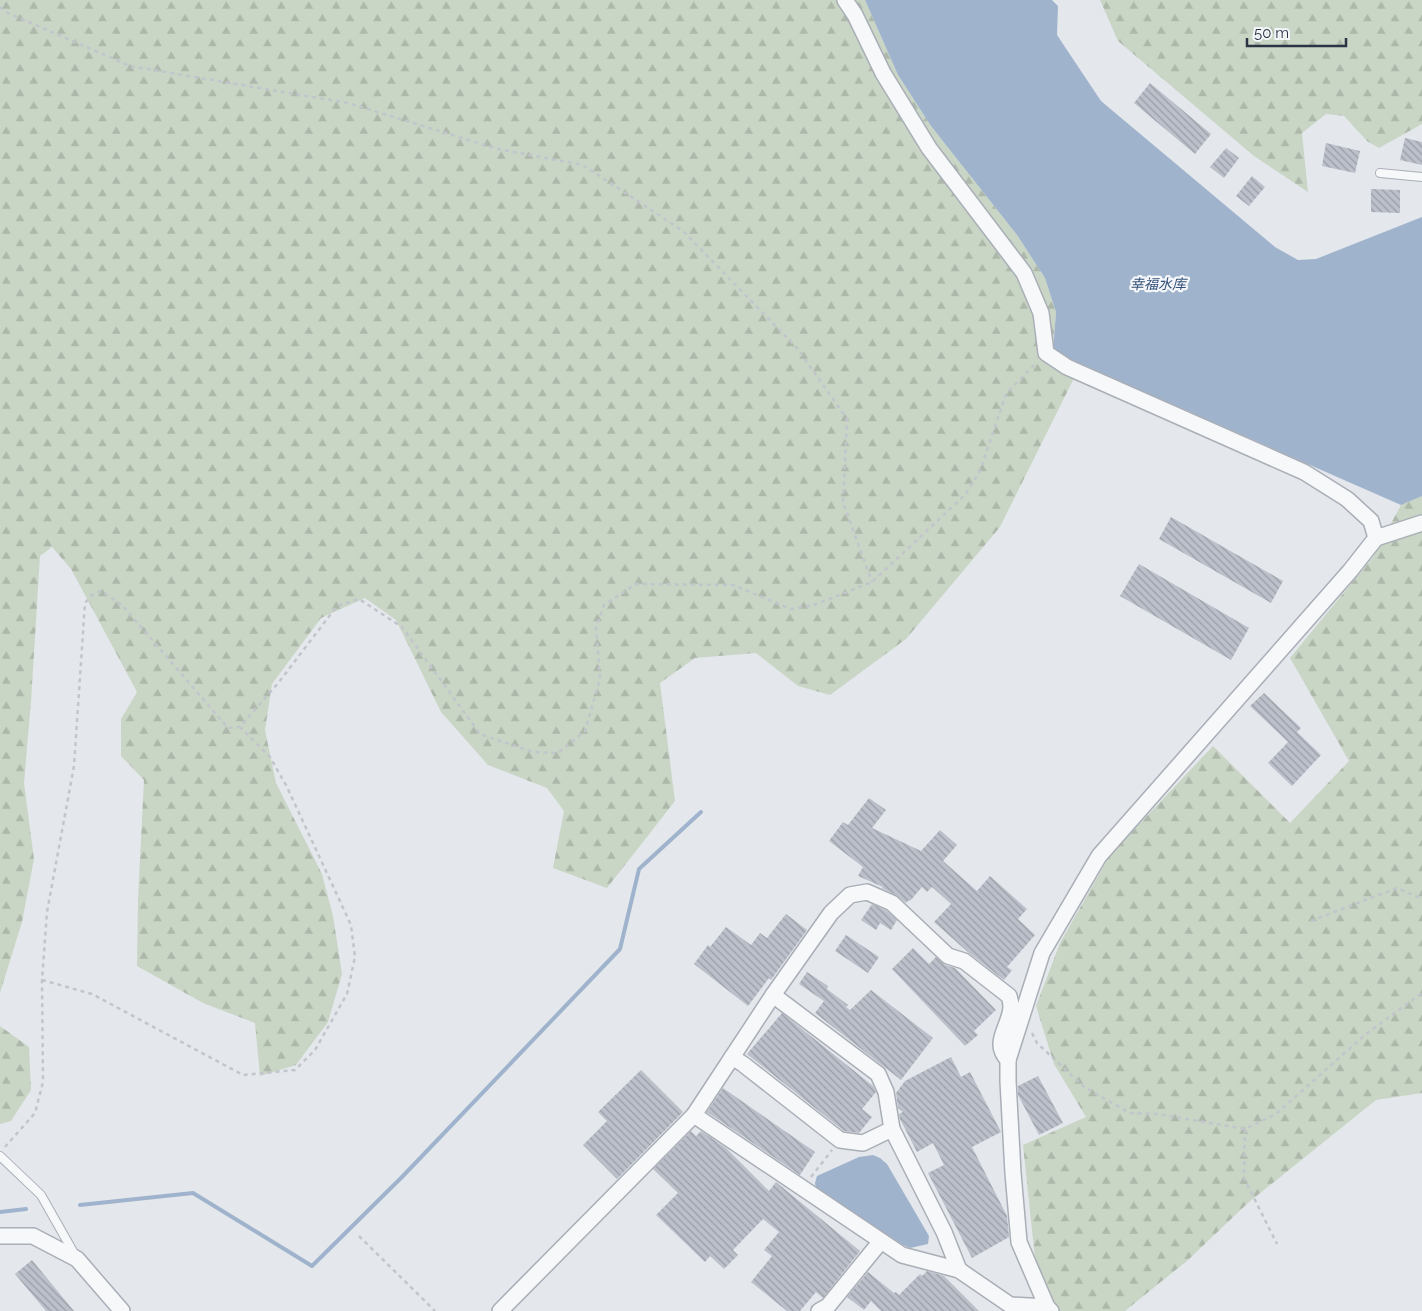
<svg xmlns="http://www.w3.org/2000/svg" width="1422" height="1311" font-family="Raleway,'Noto Sans SC',sans-serif">
  <style>
    .forest { fill: url(#forest-firs) }
    .water { fill: #9fb4cc }
    .lines { fill: none; stroke-linecap: round; stroke-linejoin: round }
    .stream { stroke: #9fb4cc; stroke-width: 4 }
    .building { fill: url(#building-back-hatch) }
    .service-casing { stroke: #a9aeb7; stroke-width: 10 }
    .minor-casing { stroke: #a9aeb7; stroke-width: 18 }
    .path { stroke: #c2c5cb; stroke-width: 2.5; stroke-dasharray: 4 4; stroke-linecap: butt }
    .service { stroke: #f7f8fa; stroke-width: 8 }
    .minor { stroke: #f7f8fa; stroke-width: 15 }
    .labels { text-anchor: middle; stroke-width: 4.5; stroke-linejoin: round; paint-order: stroke }
    .water-label { font-size: 14px; font-style: italic; fill: #34527a; stroke: #f4f6f9 }
  </style>
  <defs>
    <pattern id="forest-firs" width="22" height="20" patternUnits="userSpaceOnUse" patternTransform="scale(1.25)"><rect width="22" height="20" fill="#c9d6c5"/><path d="M5 1l3.5 6h-7zM16 11l3.5 6h-7z" fill="#adb8ab"/></pattern>
    <pattern id="building-back-hatch" width="6" height="6" patternUnits="userSpaceOnUse" patternTransform="scale(1.25)"><rect width="6" height="6" fill="#bbc0ca"/><path d="M-1 5l2 2M0 0l6 6M5-1l2 2" fill="none" stroke="#989da6"/></pattern>
  </defs>
  <rect width="100%" height="100%" fill="#e4e7ec"/>
  <g class="forest">
    <polygon points="0,0 865,0 898,75 931,126 1017,235 1045,278 1056,312 1053,352 1081,364 1000,527 906,639 830,695 798,686 756,653 695,658 660,683 675,801 607,888 553,868 564,811 547,788 488,765 441,712 396,620 365,598 321,618 272,684 265,730 276,783 322,874 333,916 342,974 328,1022 296,1065 260,1076 255,1023 203,1003 137,966 138,899 144,780 121,756 121,719 137,692 71,569 52,547 40,556 31,701 24,783 34,859 22,922 0,993"/>
    <polygon points="1100,0 1422,0 1422,124 1379,148 1367,141 1344,116 1326,114 1302,133 1308,192 1254,156 1118,41"/>
    <polygon points="1422,496 1422,1093 1376,1100 1249,1202 1188,1260 1125,1311 1059,1311 1036,1268 1023,1145 1086,1117 1054,1064 1036,1006 1060,943 1110,855 1213,746 1290,823 1349,761 1290,658 1373,557 1401,505"/>
    <polygon points="0,1026 29,1047 31,1090 11,1121 0,1124"/>
  </g>
  <g class="water">
    <polygon points="865,0 1052,0 1058,6 1057,35 1101,101 1275,247 1298,260 1316,259 1422,217 1422,496 1401,505 1053,352 1056,312 1045,278 1017,235 931,126 898,75"/>
    <polygon points="873,1155 880,1158 887,1164 929,1236 928,1244 910,1248 901,1244 816,1189 815,1183 817,1176 859,1157"/>
  </g>
  <g class="lines">
    <g class="stream">
      <polyline points="80,1205 193,1193 312,1266 402,1177 620,949 639,869 701,812"/>
      <polyline points="0,1212 26,1209"/>
    </g>
  </g>
  <g class="building">
    <polygon points="1150,83 1211,134 1195,154 1134,103"/>
    <polygon points="1405,138 1422,142 1422,165 1400,160"/>
    <polygon points="1326,143 1360,151 1355,173 1322,166"/>
    <polygon points="1226,148 1239,158 1224,178 1210,167"/>
    <polygon points="1252,176 1265,187 1249,206 1236,196"/>
    <polygon points="1371,189 1400,190 1400,213 1371,212"/>
    <polygon points="1171,517 1283,581 1271,603 1159,539"/>
    <polygon points="1139,564 1249,628 1231,660 1120,596"/>
    <polygon points="1264,693 1301,728 1297,732 1321,755 1292,786 1268,763 1288,742 1250,706"/>
    <polygon points="869,798 886,810 872,828 921,851 940,830 957,845 943,861 977,891 990,876 1027,909 1018,919 1035,935 1007,967 1012,970 1004,980 969,953 934,922 951,904 932,887 927,892 922,887 910,901 909,900 906,903 896,895 882,888 883,887 858,876 863,867 829,841 843,822 848,825"/>
    <polygon points="872,904 887,911 897,920 891,930 880,923 876,930 861,920"/>
    <polygon points="786,914 807,930 771,980 769,978 748,1006 694,964 708,945 710,947 726,927 751,945 760,933 767,938"/>
    <polygon points="846,935 879,957 868,973 835,951"/>
    <polygon points="913,948 929,964 936,957 945,965 955,968 996,1010 974,1031 978,1035 965,1046 892,969"/>
    <polygon points="807,972 828,986 827,989 848,1005 846,1007 850,1010 871,990 933,1038 901,1080 815,1013 824,1001 799,984"/>
    <polygon points="782,1013 873,1086 876,1092 862,1109 872,1117 859,1133 844,1131 747,1054"/>
    <polygon points="951,1057 961,1077 970,1072 1001,1132 972,1147 1007,1216 1009,1237 972,1258 928,1173 944,1165 933,1143 917,1152 900,1119 899,1114 903,1112 898,1108 896,1093 905,1081"/>
    <polygon points="641,1070 683,1112 617,1179 583,1145 607,1121 598,1112"/>
    <polygon points="1038,1076 1063,1123 1039,1135 1018,1095 1018,1086"/>
    <polygon points="723,1088 815,1152 800,1175 707,1112"/>
    <polygon points="691,1131 696,1136 701,1131 726,1148 769,1191 776,1182 860,1251 823,1298 816,1292 800,1311 787,1311 751,1282 772,1256 764,1250 779,1232 763,1219 733,1250 738,1255 724,1269 710,1256 705,1262 656,1215 678,1193 653,1169"/>
    <polygon points="32,1260 74,1311 46,1311 15,1274"/>
    <polygon points="927,1271 944,1276 979,1311 881,1311 871,1301 864,1310 847,1297 868,1272 894,1293 896,1292 899,1295 920,1274 922,1276"/>
  </g>
  <g class="lines">
    <defs>
      <g id="service">
        <polyline points="1380,173 1422,177"/>
        <polyline points="0,1156 41,1195 75,1255"/>
      </g>
      <g id="minor">
        <polyline points="845,0 855,15 883,73 929,148 1024,273 1041,313 1046,353 1067,367 1304,472 1347,499 1371,521 1376,538 1350,571 1099,856 1042,953 1008,1060 1008,1081 1013,1173 1019,1242 1047,1307 1051,1311"/>
        <polyline points="1376,538 1422,523"/>
        <polyline points="773,995 878,1074 886,1092 892,1129 944,1232 959,1270"/>
        <polyline points="732,1057 743,1064 840,1140 863,1143 892,1129"/>
        <path d="M 1008,1060 C 991,1042 1010,1027 1011,1007 C 1011,1004 1010,999 1009,996 L 964,961 L 948,956 L 892,903 L 867,892 L 850,895 L 831,913 L 773,995 L 694,1115 L 902,1255 L 959,1270 L 1010,1305 L 1047,1307"/>
        <polyline points="0,1236 33,1236 77,1259 122,1311"/>
        <polyline points="500,1311 694,1115"/>
        <polyline points="819,1311 828,1306 881,1241"/>
      </g>
    </defs>
    <use href="#service" class="service-casing"/>
    <use href="#minor" class="minor-casing"/>
    <g class="path">
      <polyline points="0,7 8,13 130,66 348,103 498,149 583,165 683,231 797,348 847,419 843,502 872,582"/>
      <polyline points="1311,921 1397,888 1422,899"/>
      <polyline points="42,980 92,994 243,1075 295,1070 315,1050 347,994 355,957 351,925 287,787 270,757 240,727"/>
      <polyline points="1032,1033 1037,1043 1084,1087 1130,1113 1158,1114 1245,1129 1276,1114 1366,1034 1422,993"/>
      <polyline points="1245,1129 1244,1178 1277,1244"/>
      <polyline points="5,1147 35,1113 43,1082 42,980 47,912 74,766 85,603 92,595 101,591 122,605 228,728 240,727 279,682 337,606 359,599 402,627 480,734 533,752 558,753 585,731 600,679 596,628 604,605 636,584 733,585 791,609 814,605 872,582 965,495 980,471 1006,394 1036,363"/>
      <polyline points="811,1177 832,1150"/>
      <polyline points="359,1236 435,1311"/>
    </g>
    <use href="#service" class="service"/>
    <use href="#minor" class="minor"/>
  </g>
  <g class="labels">
    <g class="water-label">
      <text x="1158" y="289">幸福水库</text>
    </g>
  </g>
  <path d="M1247 38v8h99v-8" fill="none" stroke="#2b3445" stroke-width="2.5"/>
  <text x="1254" y="38" font-size="15" fill="#2b3445" stroke="#f4f6f9" stroke-width="4" paint-order="stroke">50 m</text>
</svg>
